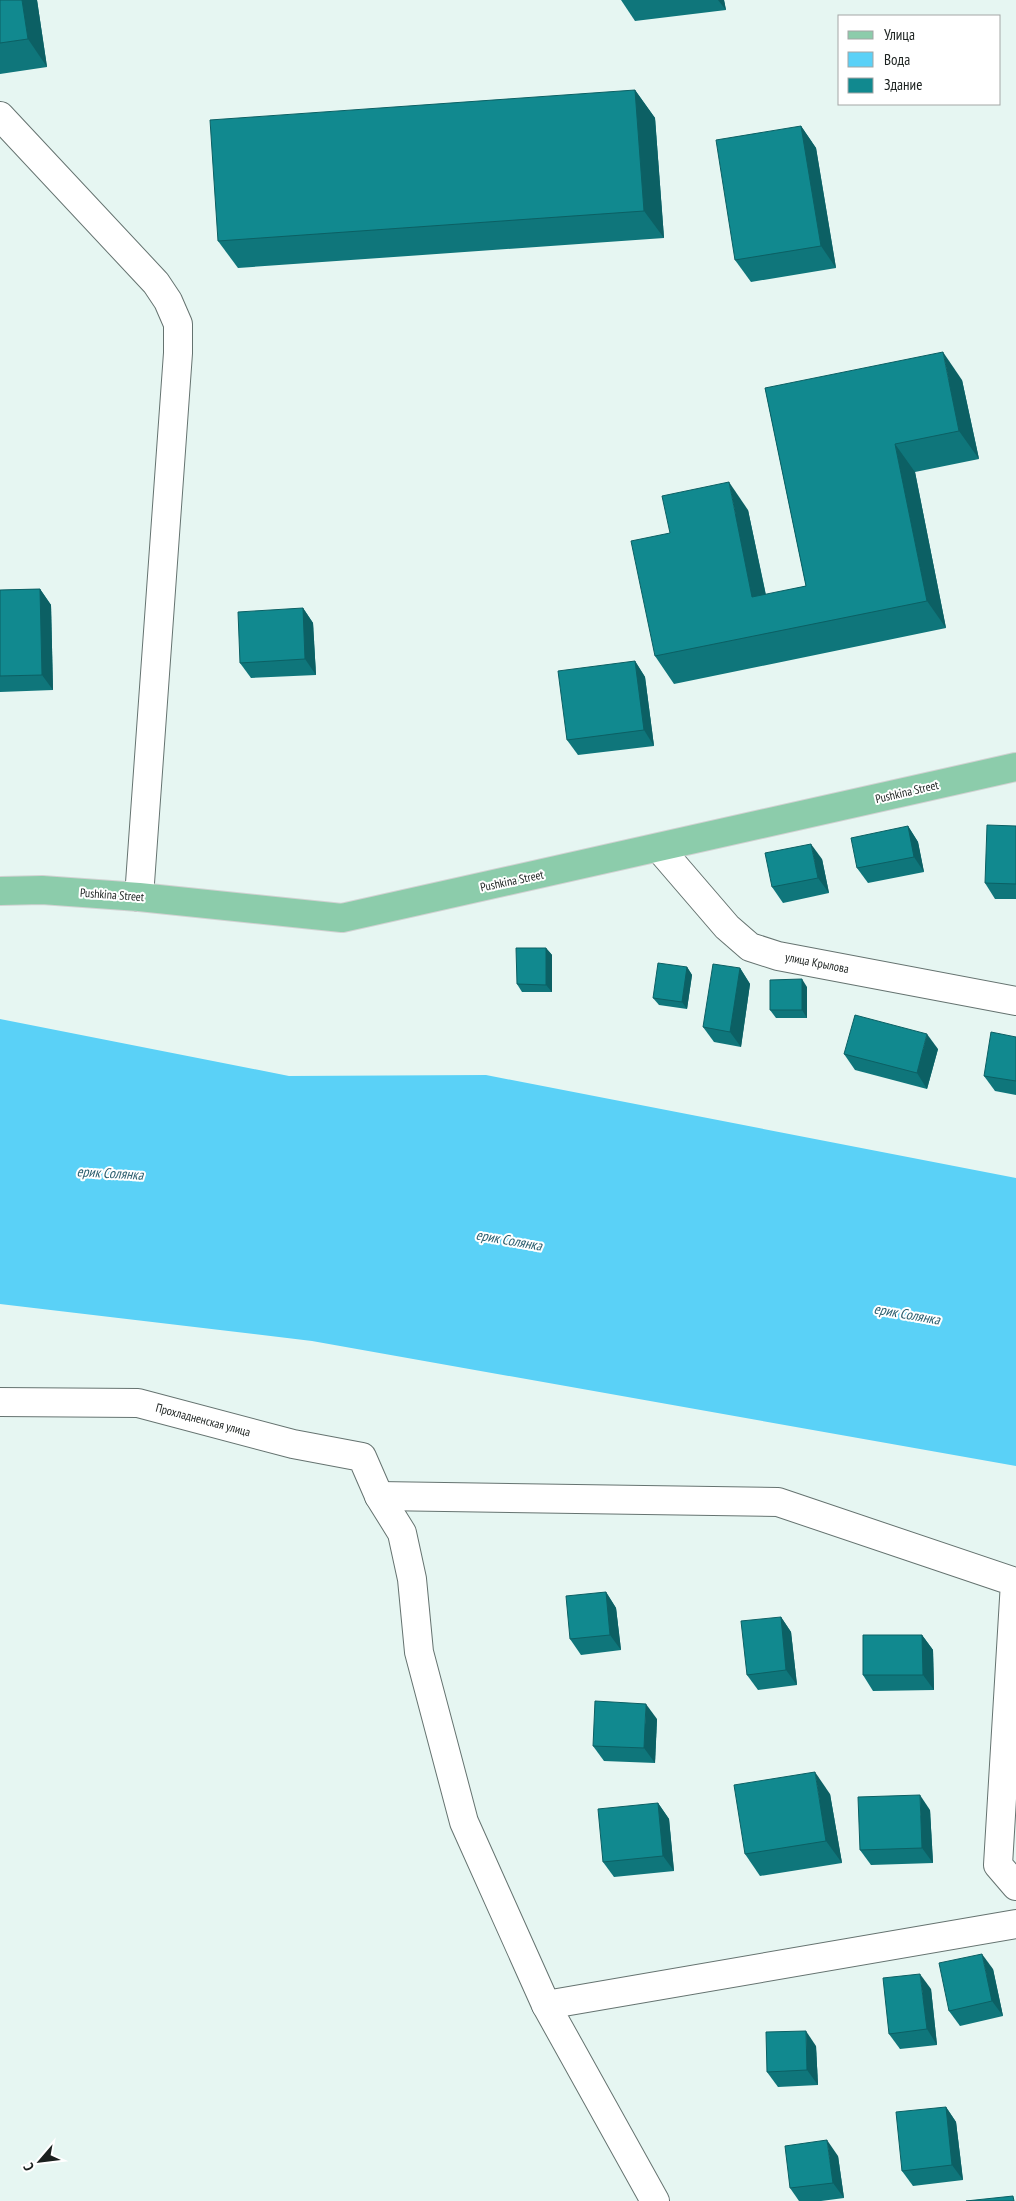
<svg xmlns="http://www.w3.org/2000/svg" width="1016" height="2201" font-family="'PT Sans Narrow',sans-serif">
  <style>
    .water { fill: #5ad1f7 }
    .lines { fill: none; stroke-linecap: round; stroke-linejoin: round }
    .minor-casing { stroke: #657370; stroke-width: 30 }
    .major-casing { stroke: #d1d2d2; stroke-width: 30 }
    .minor { stroke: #fff; stroke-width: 28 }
    .major { stroke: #8cccab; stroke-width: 28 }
    .wall { fill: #0f767b }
    .shaded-wall { fill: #0c6064 }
    .building { fill: #11898f; stroke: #0c6064 }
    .labels { text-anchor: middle; stroke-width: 4; stroke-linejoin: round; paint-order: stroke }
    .street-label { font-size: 12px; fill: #1a201e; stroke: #fff }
    .water-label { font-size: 14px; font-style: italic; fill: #2c5e6e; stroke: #fff }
  </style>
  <rect width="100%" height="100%" fill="#e6f6f2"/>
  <polygon class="water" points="0,1019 289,1076 486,1075 1016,1178 1016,1466 312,1341 0,1304"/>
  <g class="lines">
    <defs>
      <g id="minor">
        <polyline points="0,116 156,283 168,301 178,324 178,353 139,897"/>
        <polyline points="659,848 727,927 750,947 778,956 1016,1001"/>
        <polyline points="0,1402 138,1403 293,1444 362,1457 379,1496 402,1533 412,1579 419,1652 464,1822 546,2005 655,2201"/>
        <polyline points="379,1496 778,1502 1015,1582 998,1865 1016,1886"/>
        <polyline points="546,2005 1016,1924"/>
      </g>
      <polyline id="major" points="0,891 42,890 139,897 342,918 1016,767"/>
    </defs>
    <use href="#minor" class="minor-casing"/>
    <use href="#major" class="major-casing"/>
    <use href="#minor" class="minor"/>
    <use href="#major" class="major"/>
  </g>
  <g class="wall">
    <polygon points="0,0 37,0 47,67 0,74"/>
    <polygon points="621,0 724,0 726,10 635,21"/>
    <polygon points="635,90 655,118 664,238 238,268 218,241"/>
    <polygon points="801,126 816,148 836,268 751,282 735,260"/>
    <polygon points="962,380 979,459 915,472 946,628 674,684 655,656 670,533 748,510 766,595 806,586 765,388"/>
    <polygon points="40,589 51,605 53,690 0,692 0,590"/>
    <polygon points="303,608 313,623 316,675 251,678 240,663"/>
    <polygon points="635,661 645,677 654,746 578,755 567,740"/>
    <polygon points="908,826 918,842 924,872 868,883 857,868"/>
    <polygon points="1016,826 1016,899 995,899 985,883"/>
    <polygon points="822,859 829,893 783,903 772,887"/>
    <polygon points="546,948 552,955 552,992 522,992 517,984"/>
    <polygon points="687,967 692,975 687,1009 659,1005 653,998"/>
    <polygon points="740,968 750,984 741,1047 714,1042 703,1027"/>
    <polygon points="807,987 807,1018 776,1018 770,1010"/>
    <polygon points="1016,1037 1016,1095 995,1091 984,1076"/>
    <polygon points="938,1049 927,1089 855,1070 844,1054"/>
    <polygon points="606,1592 616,1608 621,1650 581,1655 570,1639"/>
    <polygon points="781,1617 791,1632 797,1685 758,1690 747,1675"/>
    <polygon points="922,1635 933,1650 934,1690 873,1691 863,1675"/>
    <polygon points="657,1719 655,1763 604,1761 593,1746"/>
    <polygon points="830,1794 842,1863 760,1876 745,1854"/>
    <polygon points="658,1803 669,1819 674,1871 614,1877 603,1862"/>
    <polygon points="930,1810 933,1863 871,1865 860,1850"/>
    <polygon points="993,1969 1003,2016 960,2026 949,2011"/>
    <polygon points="931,1989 937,2045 900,2049 889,2034"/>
    <polygon points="816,2046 818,2085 778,2087 767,2072"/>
    <polygon points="946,2107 956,2122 963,2180 913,2186 902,2171"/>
    <polygon points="838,2156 844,2198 821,2201 799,2201 790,2188"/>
  </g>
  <g class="shaded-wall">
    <polygon points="22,0 37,0 47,67 28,39"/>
    <polygon points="718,0 724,0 726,10"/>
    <polygon points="635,90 655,118 664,238 644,211"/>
    <polygon points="801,126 816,148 836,268 821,246"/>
    <polygon points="943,352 962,380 979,459 959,431"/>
    <polygon points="895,444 915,472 946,628 927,601"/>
    <polygon points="729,482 748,510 772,625 752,597"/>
    <polygon points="40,589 51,605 53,690 42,675"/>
    <polygon points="303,608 313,623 316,675 305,659"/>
    <polygon points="635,661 645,677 654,746 644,730"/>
    <polygon points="908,826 918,842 924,872 914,857"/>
    <polygon points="811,844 822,859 829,893 818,878"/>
    <polygon points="546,948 552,955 552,992 546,985"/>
    <polygon points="687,967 692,975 687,1009 682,1002"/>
    <polygon points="740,968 750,984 741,1047 730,1032"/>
    <polygon points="802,979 807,987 807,1018 802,1010"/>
    <polygon points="927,1034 938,1049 927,1089 917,1073"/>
    <polygon points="606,1592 616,1608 621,1650 610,1635"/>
    <polygon points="781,1617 791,1632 797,1685 786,1670"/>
    <polygon points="922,1635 933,1650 934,1690 923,1675"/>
    <polygon points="646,1704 657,1719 655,1763 644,1748"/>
    <polygon points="815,1772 830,1794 842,1863 826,1841"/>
    <polygon points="920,1795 930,1810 933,1863 922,1848"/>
    <polygon points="658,1803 669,1819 674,1871 663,1856"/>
    <polygon points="982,1954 993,1969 1003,2016 992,2001"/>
    <polygon points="920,1974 931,1989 937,2045 927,2029"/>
    <polygon points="806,2031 816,2046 818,2085 807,2070"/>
    <polygon points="946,2107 956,2122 963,2180 952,2165"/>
    <polygon points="827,2140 838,2156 844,2198 833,2183"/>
  </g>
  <g class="building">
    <polygon points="0,0 22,0 28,39 0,43"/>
    <polygon points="635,90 644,211 218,241 210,120"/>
    <polygon points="801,126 821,246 735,260 716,140"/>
    <polygon points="943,352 959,431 895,444 927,601 655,656 631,541 670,533 662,496 729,482 752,597 806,586 765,388"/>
    <polygon points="40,589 42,675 0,676 0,590"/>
    <polygon points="303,608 305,659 240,663 238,612"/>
    <polygon points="635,661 644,730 567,740 558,671"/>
    <polygon points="987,825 1016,826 1016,884 985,883"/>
    <polygon points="908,826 914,857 857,868 851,838"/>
    <polygon points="811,844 818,878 772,887 765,853"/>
    <polygon points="516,948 546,948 546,985 517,984"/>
    <polygon points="658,963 687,967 682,1002 653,998"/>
    <polygon points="713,964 740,968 730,1032 703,1027"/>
    <polygon points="802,979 802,1010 770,1010 770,980"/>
    <polygon points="855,1015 927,1034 917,1073 844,1054"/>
    <polygon points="991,1032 1016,1037 1016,1081 984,1076"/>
    <polygon points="606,1592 610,1635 570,1639 566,1596"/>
    <polygon points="781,1617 786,1670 747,1675 741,1621"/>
    <polygon points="863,1635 922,1635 923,1675 863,1675"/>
    <polygon points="595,1701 646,1704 644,1748 593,1746"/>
    <polygon points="815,1772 826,1841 745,1854 734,1785"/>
    <polygon points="920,1795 922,1848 860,1850 858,1797"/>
    <polygon points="658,1803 663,1856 603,1862 598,1809"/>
    <polygon points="982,1954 992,2001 949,2011 939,1963"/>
    <polygon points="920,1974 927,2029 889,2034 883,1978"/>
    <polygon points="806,2031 807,2070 767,2072 766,2032"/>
    <polygon points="946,2107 952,2165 902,2171 896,2112"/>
    <polygon points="827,2140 833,2183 790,2188 785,2146"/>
    <polygon points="1013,2196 1014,2201 966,2201"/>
  </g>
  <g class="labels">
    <g class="street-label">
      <text transform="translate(907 792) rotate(-13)" y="4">Pushkina Street</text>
      <text transform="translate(512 881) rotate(-12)" y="4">Pushkina Street</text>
      <text transform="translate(112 895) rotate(4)" y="4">Pushkina Street</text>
      <text transform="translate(817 963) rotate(11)" y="4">улица Крылова</text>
      <text transform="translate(203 1420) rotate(15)" y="4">Прохладненская улица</text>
    </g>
    <g class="water-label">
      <text transform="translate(110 1173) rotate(3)" y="5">ерик Солянка</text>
      <text transform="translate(509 1240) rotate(10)" y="5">ерик Солянка</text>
      <text transform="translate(907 1314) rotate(10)" y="5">ерик Солянка</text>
    </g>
  </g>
  <rect x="838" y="15" width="162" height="90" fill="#ffffff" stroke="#a3a6a5"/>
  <rect x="848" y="31" width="25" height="8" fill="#8cccab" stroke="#a3a6a5"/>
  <text x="884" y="40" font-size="15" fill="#1a201e">Улица</text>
  <rect x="848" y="52" width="25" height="15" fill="#5ad1f7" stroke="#a3a6a5"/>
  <text x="884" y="65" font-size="15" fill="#1a201e">Вода</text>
  <rect x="848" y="78" width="25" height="15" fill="#11898f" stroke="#a3a6a5"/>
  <text x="884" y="90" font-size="15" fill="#1a201e">Здание</text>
  <g transform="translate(40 2161) rotate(242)" stroke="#ffffff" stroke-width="4" paint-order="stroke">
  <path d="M0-4L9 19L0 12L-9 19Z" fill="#1a201e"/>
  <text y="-8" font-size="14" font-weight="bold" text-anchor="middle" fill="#1a201e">С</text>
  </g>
</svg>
